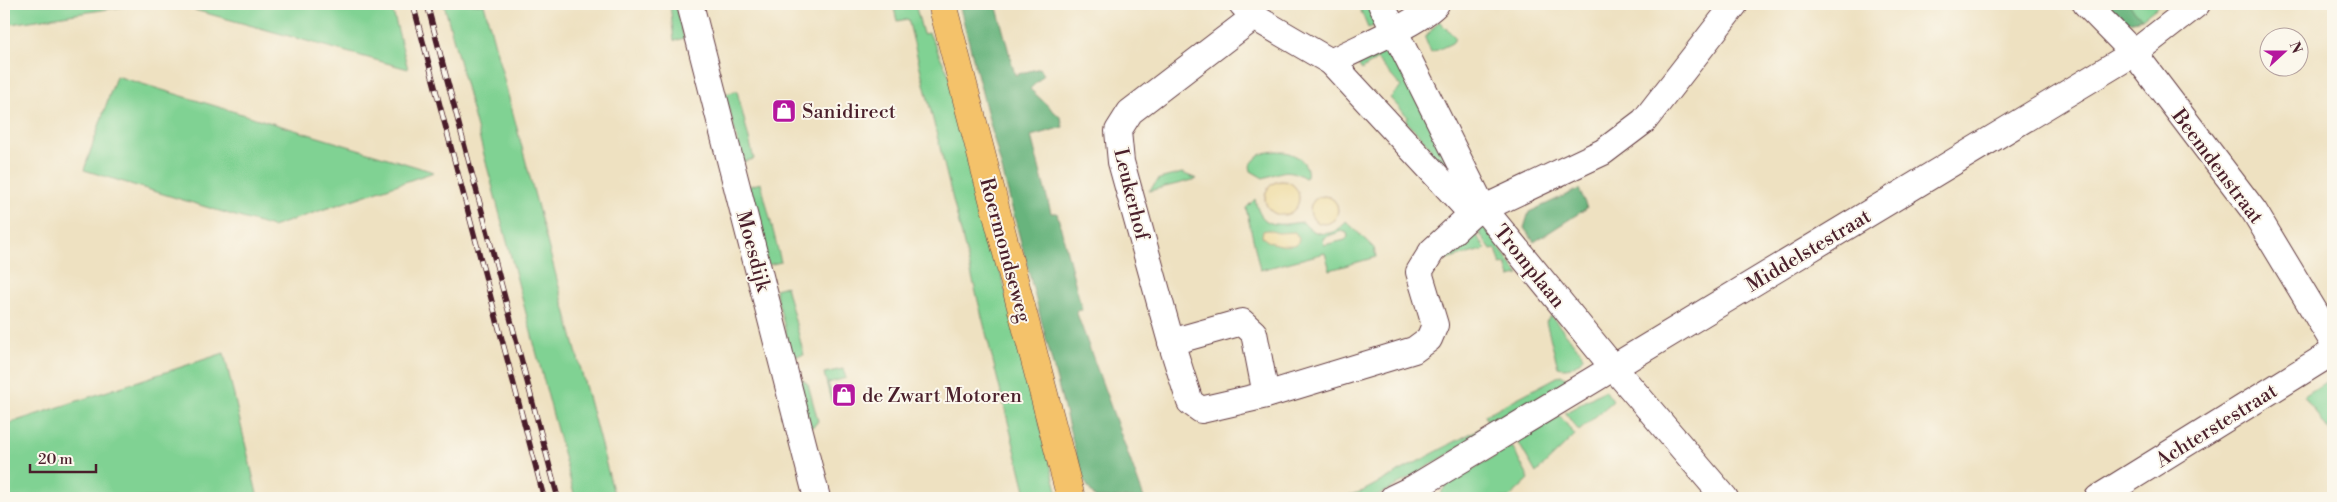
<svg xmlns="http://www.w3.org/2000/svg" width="2337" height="502" font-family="'Libre Bodoni',serif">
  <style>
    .green { fill: #80d293; stroke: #65785f; fill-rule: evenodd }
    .forest { fill: #68b47d; stroke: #596a54 }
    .sand { fill: #eeda9e; stroke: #9c7c64 }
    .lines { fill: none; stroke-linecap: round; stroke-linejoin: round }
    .minor-casing { stroke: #633c42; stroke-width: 28 }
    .primary-casing { stroke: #633c42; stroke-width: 29 }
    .minor { stroke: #fff; stroke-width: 26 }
    .primary { stroke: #f4c26a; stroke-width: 28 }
    .rail-casing { stroke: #4a1f2b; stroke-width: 5.5 }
    .rail { stroke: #fbf7ec; stroke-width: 4; stroke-dasharray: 11; stroke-linecap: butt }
    .labels { text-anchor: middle; stroke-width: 4; stroke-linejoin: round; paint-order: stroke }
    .poi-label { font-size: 20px; fill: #4a1f2b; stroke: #fbf7ec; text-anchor: start }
    .street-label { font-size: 20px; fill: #4a1f2b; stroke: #fbf7ec }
  </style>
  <rect width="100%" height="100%" fill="#fbf7ec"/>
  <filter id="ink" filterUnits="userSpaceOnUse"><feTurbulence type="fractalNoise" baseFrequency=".02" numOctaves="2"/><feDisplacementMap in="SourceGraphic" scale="10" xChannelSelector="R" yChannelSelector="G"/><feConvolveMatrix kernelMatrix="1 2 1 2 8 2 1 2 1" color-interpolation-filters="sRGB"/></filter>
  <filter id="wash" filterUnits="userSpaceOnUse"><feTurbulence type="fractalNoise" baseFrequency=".0096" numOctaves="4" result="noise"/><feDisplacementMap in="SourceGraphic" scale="20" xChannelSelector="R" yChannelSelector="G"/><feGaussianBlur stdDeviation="1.12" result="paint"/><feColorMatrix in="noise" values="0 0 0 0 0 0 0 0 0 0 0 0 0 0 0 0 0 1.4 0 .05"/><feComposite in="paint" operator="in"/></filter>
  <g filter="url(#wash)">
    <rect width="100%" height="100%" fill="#eee1c1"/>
    <g class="green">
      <polygon points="4,4 141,4 4,25"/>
      <polygon points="173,4 391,4 408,69"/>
      <polygon points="444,4 484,4 615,498 575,498"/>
      <polygon points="670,4 675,4 684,38 674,41"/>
      <polygon points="893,4 915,4 923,34 929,33 950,77 1059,498 1027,498 908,19 897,21"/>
      <polygon points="1358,4 1368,4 1375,21 1374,26 1368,28"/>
      <polygon points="2128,4 2161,4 2142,19"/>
      <polygon points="1439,21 1456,38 1452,43 1431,53 1425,38"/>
      <polygon points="1386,46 1393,51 1451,169 1445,168 1429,153 1431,148 1406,121 1408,117 1390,98 1401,87 1377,59 1362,70 1359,66 1359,58"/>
      <polygon points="116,76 434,172 272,227 84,170"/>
      <polygon points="737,91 754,159 743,162 725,94"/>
      <path d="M 1277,151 C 1291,152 1310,159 1307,177 L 1305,178 C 1286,166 1281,173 1263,178 L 1251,171 L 1250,166 C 1257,155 1263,152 1277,151 Z"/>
      <polygon points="1182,173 1197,179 1149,191 1159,179"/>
      <polygon points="761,183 781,262 768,265 749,186"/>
      <path d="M 1255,199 C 1261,230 1278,225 1303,222 C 1314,238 1336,237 1346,221 L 1374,248 L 1376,257 L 1330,270 L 1325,253 L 1260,270 L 1246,208 ZM 1342,231 L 1347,233 L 1348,237 L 1345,240 L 1324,245 L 1323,238 Z"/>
      <polygon points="1484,228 1488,232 1519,275 1510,277 1506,264 1501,265 1496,249 1491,250 1477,230"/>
      <polygon points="1474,232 1486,249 1446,260 1448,250"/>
      <polygon points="786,286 804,355 792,357 775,289"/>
      <path d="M 1551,316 L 1581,352 L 1583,358 C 1577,366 1568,370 1558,367 L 1546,322 Z"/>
      <polygon points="224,353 258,498 4,498 4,425"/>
      <polygon points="843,369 846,378 828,383 833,400 831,401 824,373"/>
      <polygon points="1561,375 1571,381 1392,488 1372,498 1341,498 1363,491 1488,424 1485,415"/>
      <polygon points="2330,379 2333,380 2333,436 2304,396"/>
      <polygon points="803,380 808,384 818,421 814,426 810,427 799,381"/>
      <polygon points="1605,390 1613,401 1579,431 1565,413"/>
      <polygon points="1560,416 1575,435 1536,473 1518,442"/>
      <polygon points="1512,446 1529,479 1509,498 1441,498 1442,491 1447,484"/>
    </g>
    <g class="forest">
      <polygon points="959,4 996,4 1015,75 1040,68 1044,75 1030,89 1061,118 1063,127 1031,136 1051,213 1057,213 1082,310 1076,311 1144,498 1095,498 1082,477"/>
      <polygon points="2105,4 2128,4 2142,19 2123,23"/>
      <polygon points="1579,189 1587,208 1534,242 1524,228 1529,212"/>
    </g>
    <g class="sand">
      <circle cx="1282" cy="198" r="17"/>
      <circle cx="1324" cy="210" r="14"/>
      <path d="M 1268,230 L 1278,233 L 1295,232 L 1299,239 L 1297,244 C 1287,247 1268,245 1262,236 L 1263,231 Z"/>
    </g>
  </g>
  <g filter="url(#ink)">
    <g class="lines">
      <defs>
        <g id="minor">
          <polyline points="690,4 817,498"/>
          <path d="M 1242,4 L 1254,17 L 1331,62 C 1357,48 1417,24 1436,4"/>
          <polyline points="1381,4 1483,208 1613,367 1725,498"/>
          <polyline points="2086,4 2134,53 2254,211 2333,342"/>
          <polyline points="1254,17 1130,112 1118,131 1121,162 1171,342 1190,402 1201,410 1266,395 1414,350 1429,339 1435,325 1419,272 1432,251 1472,214 1603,152 1644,121 1735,4"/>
          <polyline points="1331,62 1472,214"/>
          <polyline points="1171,342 1242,322 1254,333 1266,395"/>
          <polyline points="1393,498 1414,488 2134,53 2197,4"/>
          <polyline points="2098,498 2333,352"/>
        </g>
        <polyline id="primary" points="942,4 1071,498"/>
      </defs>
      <use href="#minor" class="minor-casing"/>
      <use href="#primary" class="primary-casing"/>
      <use href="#minor" class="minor"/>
      <use href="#primary" class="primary"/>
      <defs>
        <g id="rail">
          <polyline points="413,4 544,498"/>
          <polyline points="427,4 558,498"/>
        </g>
      </defs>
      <use href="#rail" class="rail-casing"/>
      <use href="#rail" class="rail"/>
    </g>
  </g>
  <defs>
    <symbol id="shop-square" viewBox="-11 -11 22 22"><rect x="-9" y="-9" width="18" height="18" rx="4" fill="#b5179e" stroke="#fbf7ec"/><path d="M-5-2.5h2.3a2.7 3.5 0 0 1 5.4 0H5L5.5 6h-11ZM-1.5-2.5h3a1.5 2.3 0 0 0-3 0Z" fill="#fff"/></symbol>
  </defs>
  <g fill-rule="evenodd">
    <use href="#shop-square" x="770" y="97" width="28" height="28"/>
    <use href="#shop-square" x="830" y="381" width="28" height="28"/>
  </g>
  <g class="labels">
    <g class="poi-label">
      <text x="802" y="118">Sanidirect</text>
      <text x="862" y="402">de Zwart Motoren</text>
    </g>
    <g class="street-label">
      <text transform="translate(2218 166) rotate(53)" y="7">Beemdenstraat</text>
      <text transform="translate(1132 194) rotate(76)" y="7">Leukerhof</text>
      <text transform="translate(1006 250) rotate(75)" y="7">Roermondseweg</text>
      <text transform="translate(1808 250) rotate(-31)" y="7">Middelstestraat</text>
      <text transform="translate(754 251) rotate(75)" y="7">Moesdijk</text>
      <text transform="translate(1530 266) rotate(51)" y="7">Tromplaan</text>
      <text transform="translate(2216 425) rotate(-32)" y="7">Achterstestraat</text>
    </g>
  </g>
  <rect width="2337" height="502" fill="none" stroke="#fbf7ec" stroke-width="20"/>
  <g transform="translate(2284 52) rotate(69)"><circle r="24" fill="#fbf7ec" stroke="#b4a19f"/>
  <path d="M0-4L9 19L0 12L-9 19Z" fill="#b5179e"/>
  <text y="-8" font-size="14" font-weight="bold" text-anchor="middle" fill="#4a1f2b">N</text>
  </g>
  <path d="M30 464v8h66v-8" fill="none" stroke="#4a1f2b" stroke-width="2.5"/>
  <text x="38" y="464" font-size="15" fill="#4a1f2b" stroke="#fbf7ec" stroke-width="4" paint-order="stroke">20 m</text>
</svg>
